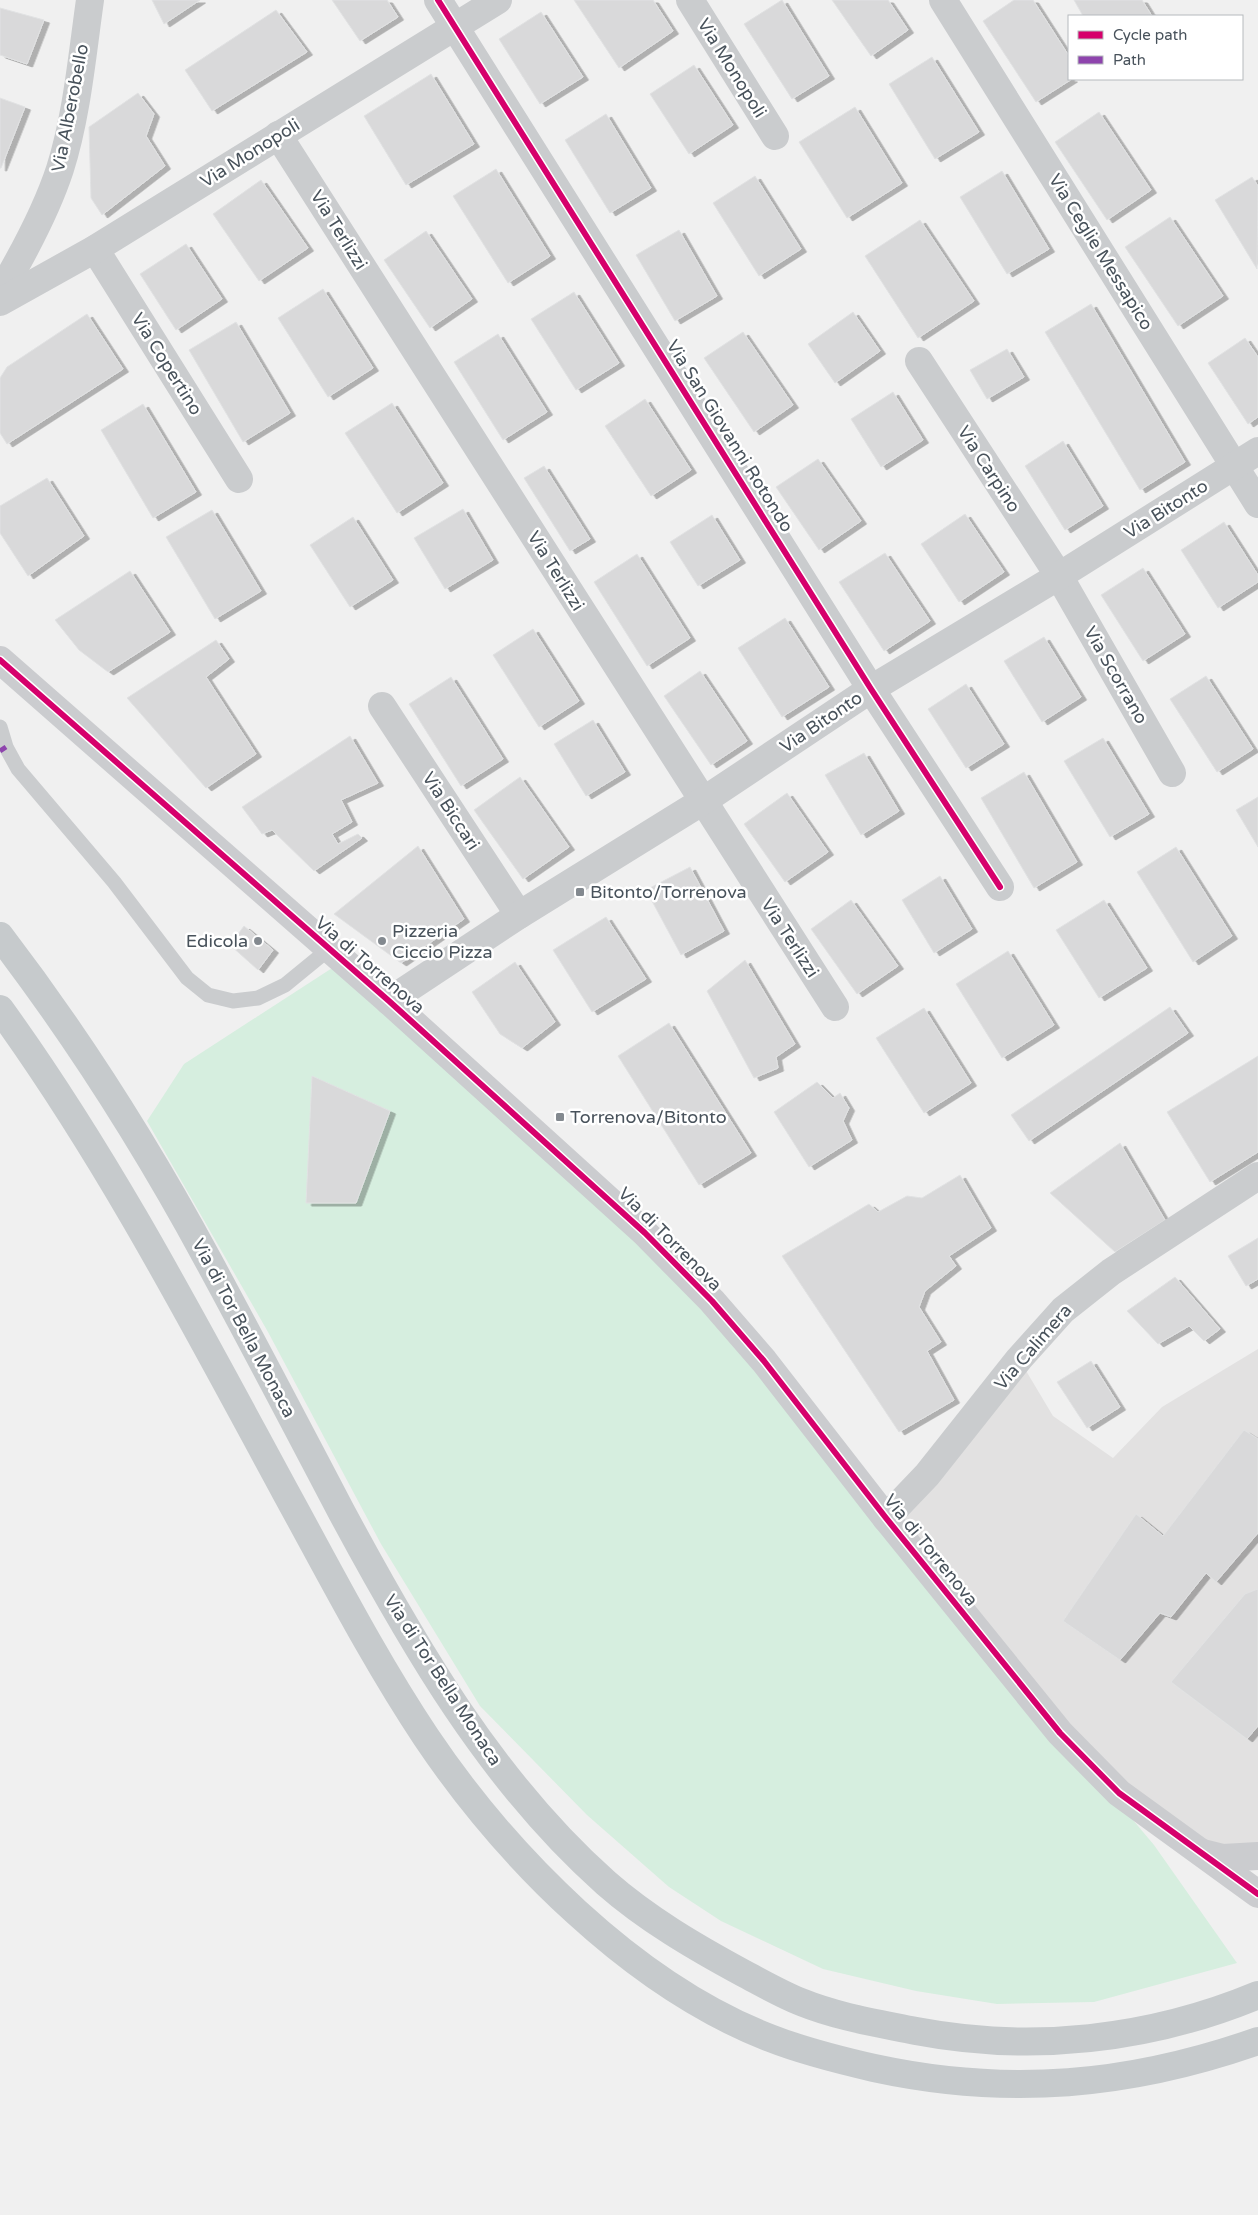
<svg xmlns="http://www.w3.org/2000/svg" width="1258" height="2215" font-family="'Varela Round',sans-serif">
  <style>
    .education { fill: #e2e1e1 }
    .green { fill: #d6eedf }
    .building { fill: #d9d9da; stroke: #e1e2e3; filter: url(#shadow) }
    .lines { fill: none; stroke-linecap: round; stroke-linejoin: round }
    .lane { stroke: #caccce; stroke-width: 15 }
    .street { stroke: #caccce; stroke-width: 28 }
    .secondary { stroke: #cbcccf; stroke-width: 28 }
    .primary { stroke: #c6cacc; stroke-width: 28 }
    .quiet { stroke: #8e44ad; stroke-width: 5; stroke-dasharray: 10 5; stroke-linecap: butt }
    .cycleway-casing { stroke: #fff; stroke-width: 9 }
    .cycleway { stroke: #d6006c; stroke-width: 6 }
    .poi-dot { fill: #83898f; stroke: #fff; stroke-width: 2 }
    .labels { text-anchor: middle; stroke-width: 5; stroke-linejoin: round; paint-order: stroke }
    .street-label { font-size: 18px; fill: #48525b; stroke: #fff }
    .poi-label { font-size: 18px; fill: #48525b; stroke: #fff; text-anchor: start }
  </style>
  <defs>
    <filter id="shadow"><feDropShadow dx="5.5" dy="3" stdDeviation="0" flood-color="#0004"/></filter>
  </defs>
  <rect width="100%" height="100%" fill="#f0f0f0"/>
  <polygon class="education" points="1258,1349 1258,1856 1223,1858 1119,1793 897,1531 927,1475 1019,1359 1053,1416 1113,1458 1162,1407"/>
  <polygon class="green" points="343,961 618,1208 1154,1845 1237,1963 1094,2002 997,2004 916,1991 823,1969 721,1921 669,1887 587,1815 480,1706 381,1544 268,1332 147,1121 184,1064"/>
  <g class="building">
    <polygon points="152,0 200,0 164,24"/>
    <polygon points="332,0 387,0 398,17 360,41"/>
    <polygon points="574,0 653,0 673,31 619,68"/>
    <polygon points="782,0 829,76 792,99 744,24"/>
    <polygon points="832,0 888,0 908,30 871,56"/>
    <polygon points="1014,0 1033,0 1069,56 1069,79 1072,79 1036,102 983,21"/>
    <polygon points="1074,0 1142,0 1152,16 1083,16"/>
    <polygon points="0,8 44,20 27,64 0,55"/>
    <polygon points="276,10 307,52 212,111 185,70"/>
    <polygon points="541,12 583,77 540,104 499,39"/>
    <polygon points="932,57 979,132 935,159 889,84"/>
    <polygon points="694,65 733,125 689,154 650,94"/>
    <polygon points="431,74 474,144 406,185 364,116"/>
    <polygon points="138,93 154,114 146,136 165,166 102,215 91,198 89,127"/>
    <polygon points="0,98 25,107 1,168 0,168"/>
    <polygon points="855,107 902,183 847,218 799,142"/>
    <polygon points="1099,112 1151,190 1107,220 1055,142"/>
    <polygon points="606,114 651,188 610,213 565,140"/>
    <polygon points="496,169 550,256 508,283 453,196"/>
    <polygon points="1002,171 1049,249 1007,274 960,197"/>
    <polygon points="755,176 801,249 759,276 713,203"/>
    <polygon points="1252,177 1258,186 1257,269 1215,200"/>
    <polygon points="261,180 308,248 259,281 213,214"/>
    <polygon points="1170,217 1223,296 1178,326 1125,247"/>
    <polygon points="920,220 974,301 918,338 865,256"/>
    <polygon points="679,230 717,296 675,321 636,255"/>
    <polygon points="426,231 472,299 430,328 384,260"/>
    <polygon points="186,244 222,299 176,330 140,274"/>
    <polygon points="323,289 373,368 328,397 278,318"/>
    <polygon points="574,292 619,363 576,390 531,319"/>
    <polygon points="1091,304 1185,462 1140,490 1045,332"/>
    <polygon points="853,312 880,351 835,383 808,344"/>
    <polygon points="87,314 123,369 7,444 0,433 0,378 7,367"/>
    <polygon points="236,322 290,413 243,442 189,350"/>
    <polygon points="743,332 793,405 754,432 704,358"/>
    <polygon points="498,334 547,412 503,440 454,362"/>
    <polygon points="1245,338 1258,357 1258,417 1248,424 1208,363"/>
    <polygon points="1007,349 1024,377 987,399 970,370"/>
    <polygon points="893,392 923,440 881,467 851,419"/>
    <polygon points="645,399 691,470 651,496 605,426"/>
    <polygon points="392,403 443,483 397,513 345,433"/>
    <polygon points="143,404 196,492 153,518 101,430"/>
    <polygon points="1063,441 1103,506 1065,530 1025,466"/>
    <polygon points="818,459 861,521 819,550 776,487"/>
    <polygon points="544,466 590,539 570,551 524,478"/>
    <polygon points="47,478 84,536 28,576 0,533 0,506"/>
    <polygon points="463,509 493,560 445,589 414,538"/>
    <polygon points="212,510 261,591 215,619 166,537"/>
    <polygon points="965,514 1004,572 959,602 921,544"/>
    <polygon points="712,515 740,560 698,586 670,542"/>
    <polygon points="353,517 393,580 350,607 310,545"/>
    <polygon points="1224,522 1258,575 1258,582 1218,608 1181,550"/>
    <polygon points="885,553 930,621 884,651 839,582"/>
    <polygon points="637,554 690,638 647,666 594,582"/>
    <polygon points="1143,568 1185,634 1143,661 1101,595"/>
    <polygon points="130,571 170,632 108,672 79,650 55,620"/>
    <polygon points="785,618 829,687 782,717 738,648"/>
    <polygon points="533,629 579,701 539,727 493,655"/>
    <polygon points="1044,637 1081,697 1042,722 1004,661"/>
    <polygon points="216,640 229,659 206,677 256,754 206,788 127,698"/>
    <polygon points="700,671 747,741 711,765 664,696"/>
    <polygon points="1206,676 1253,749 1217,772 1170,699"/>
    <polygon points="451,677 503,759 461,786 409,704"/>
    <polygon points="966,684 1004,744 966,768 928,709"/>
    <polygon points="593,720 625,772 586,796 554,744"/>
    <polygon points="350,736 378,783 341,800 352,822 332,834 338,844 358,834 362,838 314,871 272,830 262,834 242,807"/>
    <polygon points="1103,738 1149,814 1110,837 1064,761"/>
    <polygon points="864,753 899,811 861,835 825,775"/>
    <polygon points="1024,772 1077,862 1034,888 981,798"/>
    <polygon points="520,777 569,847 523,879 474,810"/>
    <polygon points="787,793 828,852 785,882 744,824"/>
    <polygon points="1258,797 1258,847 1236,810"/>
    <polygon points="418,846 464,919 401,963 334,914"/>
    <polygon points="1176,847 1232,936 1193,962 1137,872"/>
    <polygon points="690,867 724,931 681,955 646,890"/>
    <polygon points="940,876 972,929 934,953 902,900"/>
    <polygon points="851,900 898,966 857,994 811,929"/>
    <polygon points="1104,900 1147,968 1099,998 1056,930"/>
    <polygon points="606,917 646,979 592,1012 553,950"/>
    <polygon points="244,926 273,950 258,970 230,945"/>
    <polygon points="1008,951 1054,1025 1002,1058 956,984"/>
    <polygon points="745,960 795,1044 776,1057 778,1068 754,1078 707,991"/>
    <polygon points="515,962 555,1022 522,1048 500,1034 472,992"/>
    <polygon points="1170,1007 1188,1033 1029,1141 1011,1115"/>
    <polygon points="924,1008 971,1083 924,1113 876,1038"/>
    <polygon points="669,1023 751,1153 699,1185 618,1056"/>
    <polygon points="1258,1056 1258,1152 1210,1182 1167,1112"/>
    <polygon points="312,1076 390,1111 356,1203 306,1203"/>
    <polygon points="817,1082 833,1098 840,1093 849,1108 843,1121 852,1140 809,1167 774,1112"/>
    <polygon points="1120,1143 1165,1220 1115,1252 1050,1193"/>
    <polygon points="960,1175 991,1228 949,1256 956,1266 925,1291 919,1307 941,1342 927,1351 954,1400 899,1432 782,1256 869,1204 878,1212 907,1196 922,1198"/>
    <polygon points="1258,1238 1258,1279 1246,1286 1228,1256"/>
    <polygon points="1175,1277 1220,1329 1204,1341 1189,1326 1158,1344 1127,1311"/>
    <polygon points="1091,1361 1120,1407 1087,1428 1057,1382"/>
    <polygon points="1244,1430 1258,1439 1258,1533 1216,1582 1206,1573 1171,1617 1160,1613 1120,1660 1063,1621 1136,1514 1163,1536"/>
    <polygon points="1258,1589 1258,1726 1247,1739 1171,1682 1245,1594"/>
  </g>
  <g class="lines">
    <polyline class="lane" points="0,727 6,747 18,769 114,882 187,978 208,995 233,1001 258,998 285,985 329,949"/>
    <g class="street">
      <polyline points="438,0 871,689 1000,887"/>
      <polyline points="690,0 775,136"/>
      <polyline points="943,0 1258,504"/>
      <polyline points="278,135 835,1007"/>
      <polyline points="95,249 239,479"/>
      <path d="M 0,293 C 23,254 46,212 60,169 C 77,115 82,56 90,0"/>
      <polyline points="0,302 95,249 498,0"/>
      <polyline points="919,361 1059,576 1172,773"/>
      <polyline points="382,706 519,915"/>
      <polyline points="389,1001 519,915 703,801 871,689 1059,576 1258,451"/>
      <polyline points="886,1518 927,1475 1019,1359 1063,1310 1111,1272 1258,1176"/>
    </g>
    <g class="secondary">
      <polyline points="0,660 389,1001 645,1233 712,1301 764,1361 886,1518 1060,1733 1119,1793 1258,1894"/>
      <polyline points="1203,1853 1223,1858 1258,1856"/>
    </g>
    <g class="primary">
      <path d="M 0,936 C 78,1038 147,1147 208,1260 C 253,1343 297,1427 341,1511 C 413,1645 491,1781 606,1883 C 647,1919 695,1947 743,1973 C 762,1983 781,1994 801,2002 C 838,2017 877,2023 916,2031 C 1031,2053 1150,2040 1258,1995"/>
      <path d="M 0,1009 C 110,1161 197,1329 286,1493 C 331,1575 374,1659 426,1737 C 506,1856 633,1985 770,2038 C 803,2051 839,2060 874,2068 C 1008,2097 1130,2086 1258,2041"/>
    </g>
    <polyline class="quiet" points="0,751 6,747"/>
    <defs>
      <g id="cycleway">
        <polyline points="438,0 871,689 1000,887"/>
        <polyline points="0,660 389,1001 645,1233 712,1301 764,1361 886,1518 1060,1733 1119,1793 1258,1894"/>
      </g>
    </defs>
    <use href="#cycleway" class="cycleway-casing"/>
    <use href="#cycleway" class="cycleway"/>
  </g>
  <g class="poi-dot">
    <rect x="575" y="887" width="10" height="10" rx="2.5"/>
    <circle cx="258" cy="941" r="5"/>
    <circle cx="382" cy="941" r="5"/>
    <rect x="555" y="1112" width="10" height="10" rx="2.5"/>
  </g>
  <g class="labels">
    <g class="street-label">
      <text transform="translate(732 68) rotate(58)" y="6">Via Monopoli</text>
      <text transform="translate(70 108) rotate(-79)" y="6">Via Alberobello</text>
      <text transform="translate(250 153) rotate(-32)" y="6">Via Monopoli</text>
      <text transform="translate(339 230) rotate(58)" y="6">Via Terlizzi</text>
      <text transform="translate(1101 252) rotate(58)" y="6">Via Ceglie Messapico</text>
      <text transform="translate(167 364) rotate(58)" y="6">Via Copertino</text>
      <text transform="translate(730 436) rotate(58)" y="6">Via San Giovanni Rotondo</text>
      <text transform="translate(989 469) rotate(57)" y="6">Via Carpino</text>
      <text transform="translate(1166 509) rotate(-32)" y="6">Via Bitonto</text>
      <text transform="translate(556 571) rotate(58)" y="6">Via Terlizzi</text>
      <text transform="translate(1116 675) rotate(60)" y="6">Via Scorrano</text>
      <text transform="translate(821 722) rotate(-34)" y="6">Via Bitonto</text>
      <text transform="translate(451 811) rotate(57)" y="6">Via Biccari</text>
      <text transform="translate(790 938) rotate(57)" y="6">Via Terlizzi</text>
      <text transform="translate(370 965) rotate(41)" y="6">Via di Torrenova</text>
      <text transform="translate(670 1239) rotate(45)" y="6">Via di Torrenova</text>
      <text transform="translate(244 1328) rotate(62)" y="6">Via di Tor Bella Monaca</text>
      <text transform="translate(1033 1347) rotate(-49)" y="6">Via Calimera</text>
      <text transform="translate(931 1550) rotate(51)" y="6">Via di Torrenova</text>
      <text transform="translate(443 1680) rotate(57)" y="6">Via di Tor Bella Monaca</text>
    </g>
    <g class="poi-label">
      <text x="590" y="898">Bitonto/Torrenova</text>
      <text x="392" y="937">Pizzeria<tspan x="392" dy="21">Ciccio Pizza</tspan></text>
      <text x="248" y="947" text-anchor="end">Edicola</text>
      <text x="570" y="1123">Torrenova/Bitonto</text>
    </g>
  </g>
  <rect x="1068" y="15" width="175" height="65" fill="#ffffff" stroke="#b6babd"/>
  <rect x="1078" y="31" width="25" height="8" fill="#d6006c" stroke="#b6babd"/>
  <text x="1113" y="40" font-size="15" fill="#48525b">Cycle path</text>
  <rect x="1078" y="56" width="25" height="8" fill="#8e44ad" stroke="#b6babd"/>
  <text x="1113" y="65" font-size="15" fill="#48525b">Path</text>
</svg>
